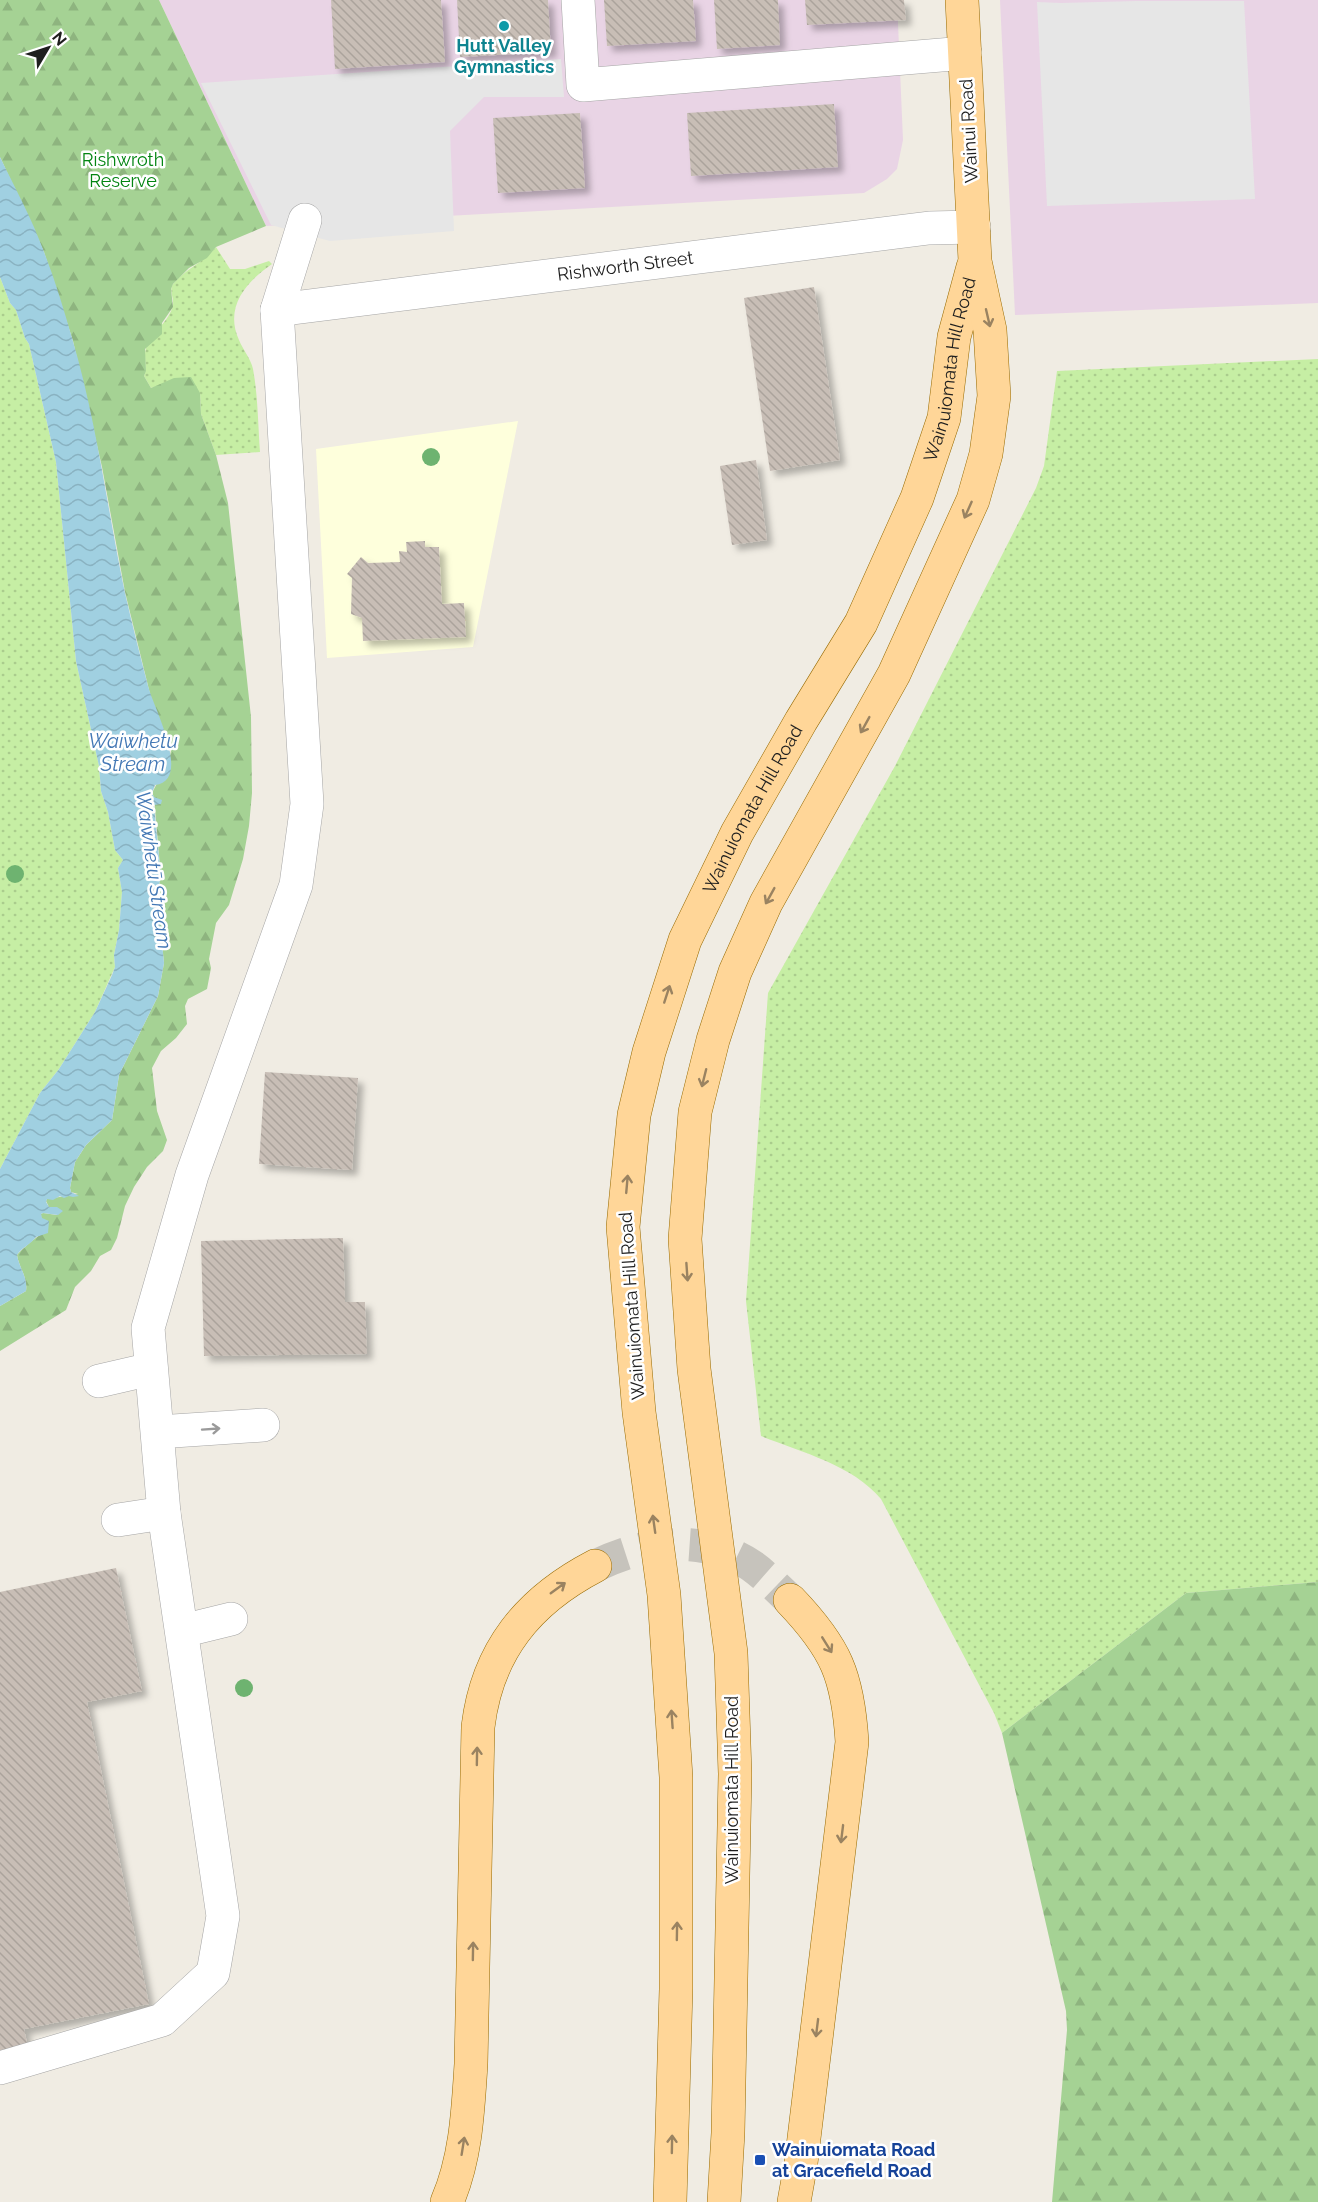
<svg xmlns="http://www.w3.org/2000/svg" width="1318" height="2202" font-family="Raleway,sans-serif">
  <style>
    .industrial { fill: #e9d4e5 }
    .education { fill: #feffdc }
    .grass { fill: url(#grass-dots) }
    .forest { fill: url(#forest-firs) }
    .parking { fill: #e6e6e6 }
    .water { fill: url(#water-waves) }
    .building { fill: url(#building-back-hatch); filter: url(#shadow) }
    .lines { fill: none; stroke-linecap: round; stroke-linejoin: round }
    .major-tunnel { stroke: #c6c3bc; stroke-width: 33; stroke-dasharray: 33 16; stroke-linecap: butt }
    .minor-casing { stroke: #a5a5a5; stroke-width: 34 }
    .major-casing { stroke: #976a00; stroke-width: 34 }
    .minor { stroke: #fff; stroke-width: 33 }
    .major { stroke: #ffd698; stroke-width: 33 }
    .tree { fill: #6eb370 }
    .oneway { stroke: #9a8361 }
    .oneway2 { stroke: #9a9a9a }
    .culture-dot { fill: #0f9aa8; stroke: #fff; stroke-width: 2 }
    .transit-dot { fill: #1a4fb4; stroke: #fff; stroke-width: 2 }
    .labels { text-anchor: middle; stroke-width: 5; stroke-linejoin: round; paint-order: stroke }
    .culture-label { font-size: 18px; font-weight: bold; fill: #0d838f; stroke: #fff }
    .street-label { font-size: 18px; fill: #1e1e1e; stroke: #fff }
    .park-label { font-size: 18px; fill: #038512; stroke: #fff }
    .transit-label { font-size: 18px; font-weight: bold; fill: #164399; stroke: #fff; text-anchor: start }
    .water-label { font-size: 20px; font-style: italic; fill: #4378b5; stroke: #fff }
  </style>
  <defs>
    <pattern id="grass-dots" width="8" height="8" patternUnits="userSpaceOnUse" patternTransform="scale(1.5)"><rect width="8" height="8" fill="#c6eea4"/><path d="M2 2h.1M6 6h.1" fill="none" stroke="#aacc8d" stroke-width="1.8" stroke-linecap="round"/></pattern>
    <pattern id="forest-firs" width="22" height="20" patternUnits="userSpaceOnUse" patternTransform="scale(1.5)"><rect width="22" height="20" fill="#a5d294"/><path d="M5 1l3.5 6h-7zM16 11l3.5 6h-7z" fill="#8eb47f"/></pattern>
    <pattern id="water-waves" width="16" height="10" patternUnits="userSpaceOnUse" patternTransform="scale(1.5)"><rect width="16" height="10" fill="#a0d0e1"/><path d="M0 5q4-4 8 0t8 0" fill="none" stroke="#89b2c1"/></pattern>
    <pattern id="building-back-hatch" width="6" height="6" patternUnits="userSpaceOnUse" patternTransform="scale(1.5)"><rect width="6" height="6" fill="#c8beb6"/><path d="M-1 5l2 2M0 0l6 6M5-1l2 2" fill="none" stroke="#aba39c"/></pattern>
    <filter id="shadow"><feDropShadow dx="5.5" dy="5.5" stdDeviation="3" flood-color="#0004"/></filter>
  </defs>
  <rect width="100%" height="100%" fill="#f0ece3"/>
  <g class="industrial">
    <polygon points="159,0 897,0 903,140 897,169 887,179 864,193 266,226"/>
    <polygon points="1000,0 1318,0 1318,303 1015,315"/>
  </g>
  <polygon class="education" points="518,421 473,647 327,658 316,449"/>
  <g class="grass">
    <path d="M 216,247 L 230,269 L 245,269 L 269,261 L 272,264 C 246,282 224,307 239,340 C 243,350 251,359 253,369 C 258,396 258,425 260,452 L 216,455 L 201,414 L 200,393 L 158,386 L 151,388 L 144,376 C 148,367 143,357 146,348 C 151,333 170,321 173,305 C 174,297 168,289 174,283 C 187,268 204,262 216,247 Z"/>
    <polygon points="0,277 10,303 16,310 25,338 29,344 56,462 76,661 99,766 101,791 108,812 115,850 123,860 118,868 122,892 119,930 114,955 115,967 95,1012 59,1069 40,1093 0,1169"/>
    <path d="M 1318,359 L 1318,1582 L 1186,1593 L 1002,1733 L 994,1713 L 881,1499 C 853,1465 801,1452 761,1436 L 746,1301 L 768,993 L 895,766 L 1036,488 L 1044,466 L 1057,371 Z"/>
  </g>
  <g class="forest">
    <path d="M 0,0 L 159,0 L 266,226 L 216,247 L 207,258 L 189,268 L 173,284 L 171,289 L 173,307 L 162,323 L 162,334 L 145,349 L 146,371 L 144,376 L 151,388 L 174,378 L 191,377 L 200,393 L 201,414 L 216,455 L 228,503 L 251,717 L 252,793 L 249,826 L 243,859 L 229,905 L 216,923 L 209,959 L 211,968 L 207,989 L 188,999 L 185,1006 L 187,1024 L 176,1038 L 161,1051 L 152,1068 L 157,1111 L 167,1140 L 163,1151 L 147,1167 L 134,1187 L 125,1206 L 117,1238 L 111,1250 L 100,1256 L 91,1271 L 75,1287 L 66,1310 L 0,1351 L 0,1306 L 26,1291 C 28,1277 19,1268 17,1255 C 20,1251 37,1236 42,1234 L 41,1214 L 43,1213 L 57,1215 L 57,1207 L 49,1207 L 46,1201 L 47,1199 L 78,1194 L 71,1192 L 70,1188 L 75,1162 L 86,1145 L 112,1120 L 119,1075 L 158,996 L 164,963 L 158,903 L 159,884 L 161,878 L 154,797 L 152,793 L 169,760 L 171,751 L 151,698 L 125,592 L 102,467 L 73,341 L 44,252 L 0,157 Z"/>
    <polygon points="1318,1582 1318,2202 1052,2202 1067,2030 1066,2011 1002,1733 1186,1593"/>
  </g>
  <g class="parking">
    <polygon points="1137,1 1244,1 1255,199 1047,206 1037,2 1061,3"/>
    <polygon points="561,59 564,97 484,97 450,131 454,231 330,241 271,225 201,83"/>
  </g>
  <path class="water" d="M 0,157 C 15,188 32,219 44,252 C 55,280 64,310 72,338 C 97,422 107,508 125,593 C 132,624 140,655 148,686 C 153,706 193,781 155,785 L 152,793 L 154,797 L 162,800 L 161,804 L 154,805 L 161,878 L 159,884 L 158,903 L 164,963 L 158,996 L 119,1075 L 112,1120 L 86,1145 L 75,1162 L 70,1188 L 71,1192 L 79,1196 L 73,1197 L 69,1196 L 64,1198 L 60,1196 L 53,1200 L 47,1199 L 46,1202 L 49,1207 L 57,1207 L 63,1211 L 58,1215 L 43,1213 L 41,1214 L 42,1218 L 49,1221 L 48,1233 L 36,1237 C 30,1245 21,1248 17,1255 C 19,1268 28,1277 26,1291 L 0,1306 L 0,1169 L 40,1093 L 59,1069 L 95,1012 L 112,975 L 115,967 L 114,955 L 119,930 L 122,892 L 118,868 L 123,860 L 115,850 L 108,812 L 101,791 L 99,766 L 76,661 L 56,462 L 29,344 L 25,338 L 16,310 L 10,303 L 0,277 Z"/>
  <g class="building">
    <polygon points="331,0 441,0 445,62 335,69"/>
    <polygon points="457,0 548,0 551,52 460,57"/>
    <polygon points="604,0 693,0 696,41 607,46"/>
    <polygon points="714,0 778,0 780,45 717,49"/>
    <polygon points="805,0 904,0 906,20 807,25"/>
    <polygon points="834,104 838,167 691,176 687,113"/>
    <polygon points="580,113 585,188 498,193 493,118"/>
    <polygon points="814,287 840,460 770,471 744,298"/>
    <polygon points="756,460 767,540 732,545 720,466"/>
    <polygon points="425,541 425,547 439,547 442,604 464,603 466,637 363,641 362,618 351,614 352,578 347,574 361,557 368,563 400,562 399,551 407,552 406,542"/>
    <polygon points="265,1072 358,1078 352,1170 259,1164"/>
    <polygon points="343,1238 345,1302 365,1302 367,1354 204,1356 201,1241"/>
    <polygon points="116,1568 142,1691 87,1702 149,2004 24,2029 28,2048 0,2053 0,1592"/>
  </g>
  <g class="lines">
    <path class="major-tunnel" d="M 595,1566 C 644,1542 703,1533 752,1566 C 766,1576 777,1588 790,1600"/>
    <defs>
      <g id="minor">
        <polyline points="578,0 583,85 965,53"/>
        <path id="s1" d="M 277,310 L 929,228 L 974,227"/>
        <polyline points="99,1381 151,1369"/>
        <polyline points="158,1432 263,1425"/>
        <polyline points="118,1520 164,1513"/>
        <polyline points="182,1631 231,1619"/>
        <polyline points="0,2068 162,2020 213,1973 223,1916 164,1513 148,1328 192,1175 296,885 307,804 277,310 305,220"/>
      </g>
      <g id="major">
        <path d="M 790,1600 C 836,1648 848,1676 852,1742 L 801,2163 L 794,2202"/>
        <path d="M 447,2202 C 466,2158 468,2111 471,2064 L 478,1727 C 487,1651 528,1601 595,1566"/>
        <path id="s2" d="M 670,2202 L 676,1989 L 676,1777 L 664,1595 L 639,1412 L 623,1227 L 634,1115 L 649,1052 L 685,940 L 737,833 L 801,721 L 861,623 L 917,498 L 944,418 L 954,337 L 973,267"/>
        <polyline points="724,2202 728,2133 735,1774 731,1653 694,1369 685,1239 695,1112 713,1040 735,972 766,903 894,674 973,500 986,454 994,396 990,330 975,261 962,0"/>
      </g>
    </defs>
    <use href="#minor" class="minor-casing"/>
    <use href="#major" class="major-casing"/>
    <use href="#minor" class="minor"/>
    <use href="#major" class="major"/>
  </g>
  <g class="tree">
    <circle cx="431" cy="457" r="9"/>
    <circle cx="15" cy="874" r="9"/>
    <circle cx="244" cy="1688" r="9"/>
  </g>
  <defs><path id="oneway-shaft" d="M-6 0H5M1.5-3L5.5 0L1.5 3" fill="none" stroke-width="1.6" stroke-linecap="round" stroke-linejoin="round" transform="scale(1.5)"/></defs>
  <g class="oneway">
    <use href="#oneway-shaft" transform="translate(988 318) rotate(77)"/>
    <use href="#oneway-shaft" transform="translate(968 510) rotate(114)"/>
    <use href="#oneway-shaft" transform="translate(865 725) rotate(119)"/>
    <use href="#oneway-shaft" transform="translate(770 896) rotate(119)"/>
    <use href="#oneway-shaft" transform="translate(667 994) rotate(-72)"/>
    <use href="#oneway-shaft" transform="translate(704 1078) rotate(104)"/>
    <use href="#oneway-shaft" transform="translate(627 1184) rotate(-85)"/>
    <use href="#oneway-shaft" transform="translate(687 1272) rotate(86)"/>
    <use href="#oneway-shaft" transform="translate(654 1524) rotate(-98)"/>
    <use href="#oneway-shaft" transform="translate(558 1588) rotate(-36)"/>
    <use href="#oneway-shaft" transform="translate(827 1645) rotate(58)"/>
    <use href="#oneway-shaft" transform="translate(672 1719) rotate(-94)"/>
    <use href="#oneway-shaft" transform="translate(477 1756) rotate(-89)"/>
    <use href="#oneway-shaft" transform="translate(842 1834) rotate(97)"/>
    <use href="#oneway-shaft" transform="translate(677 1931) rotate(-89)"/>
    <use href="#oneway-shaft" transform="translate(473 1951) rotate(-89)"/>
    <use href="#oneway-shaft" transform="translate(817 2028) rotate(97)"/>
    <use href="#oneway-shaft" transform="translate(672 2144) rotate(-89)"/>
    <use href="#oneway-shaft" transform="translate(463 2146) rotate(-81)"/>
  </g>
  <use class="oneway2" href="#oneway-shaft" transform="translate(211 1429) rotate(-4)"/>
  <circle class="culture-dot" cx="504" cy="26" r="6"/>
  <rect class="transit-dot" x="754" y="2154" width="12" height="12" rx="3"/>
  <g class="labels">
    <g class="culture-label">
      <text x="504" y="52">Hutt Valley<tspan x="504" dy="21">Gymnastics</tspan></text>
    </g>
    <g class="street-label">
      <text transform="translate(969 131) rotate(-93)" y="6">Wainui Road</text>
      <text dy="6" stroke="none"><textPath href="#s1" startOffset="351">Rishworth Street</textPath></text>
      <text dy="6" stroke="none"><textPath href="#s2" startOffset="1906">Wainuiomata Hill Road</textPath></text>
      <text dy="6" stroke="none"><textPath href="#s2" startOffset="1420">Wainuiomata Hill Road</textPath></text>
      <text transform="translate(632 1306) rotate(-94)" y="6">Wainuiomata Hill Road</text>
      <text transform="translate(732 1790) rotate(-90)" y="6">Wainuiomata Hill Road</text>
    </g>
    <g class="park-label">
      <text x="123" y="166">Rishwroth<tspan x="123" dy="21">Reserve</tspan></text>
    </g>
    <g class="transit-label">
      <text x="772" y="2156">Wainuiomata Road<tspan x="772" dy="21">at Gracefield Road</tspan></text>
    </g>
    <g class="water-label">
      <text x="133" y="748">Waiwhetu<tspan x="133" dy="23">Stream</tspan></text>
      <text transform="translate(154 870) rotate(82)" y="7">Waiwhetū Stream</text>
    </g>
  </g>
  <g transform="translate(48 48) rotate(51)" stroke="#ffffff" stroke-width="4.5" paint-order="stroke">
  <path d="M0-4.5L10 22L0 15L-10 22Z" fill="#1e1e1e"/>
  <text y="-9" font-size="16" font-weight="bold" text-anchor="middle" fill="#1e1e1e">N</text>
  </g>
</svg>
